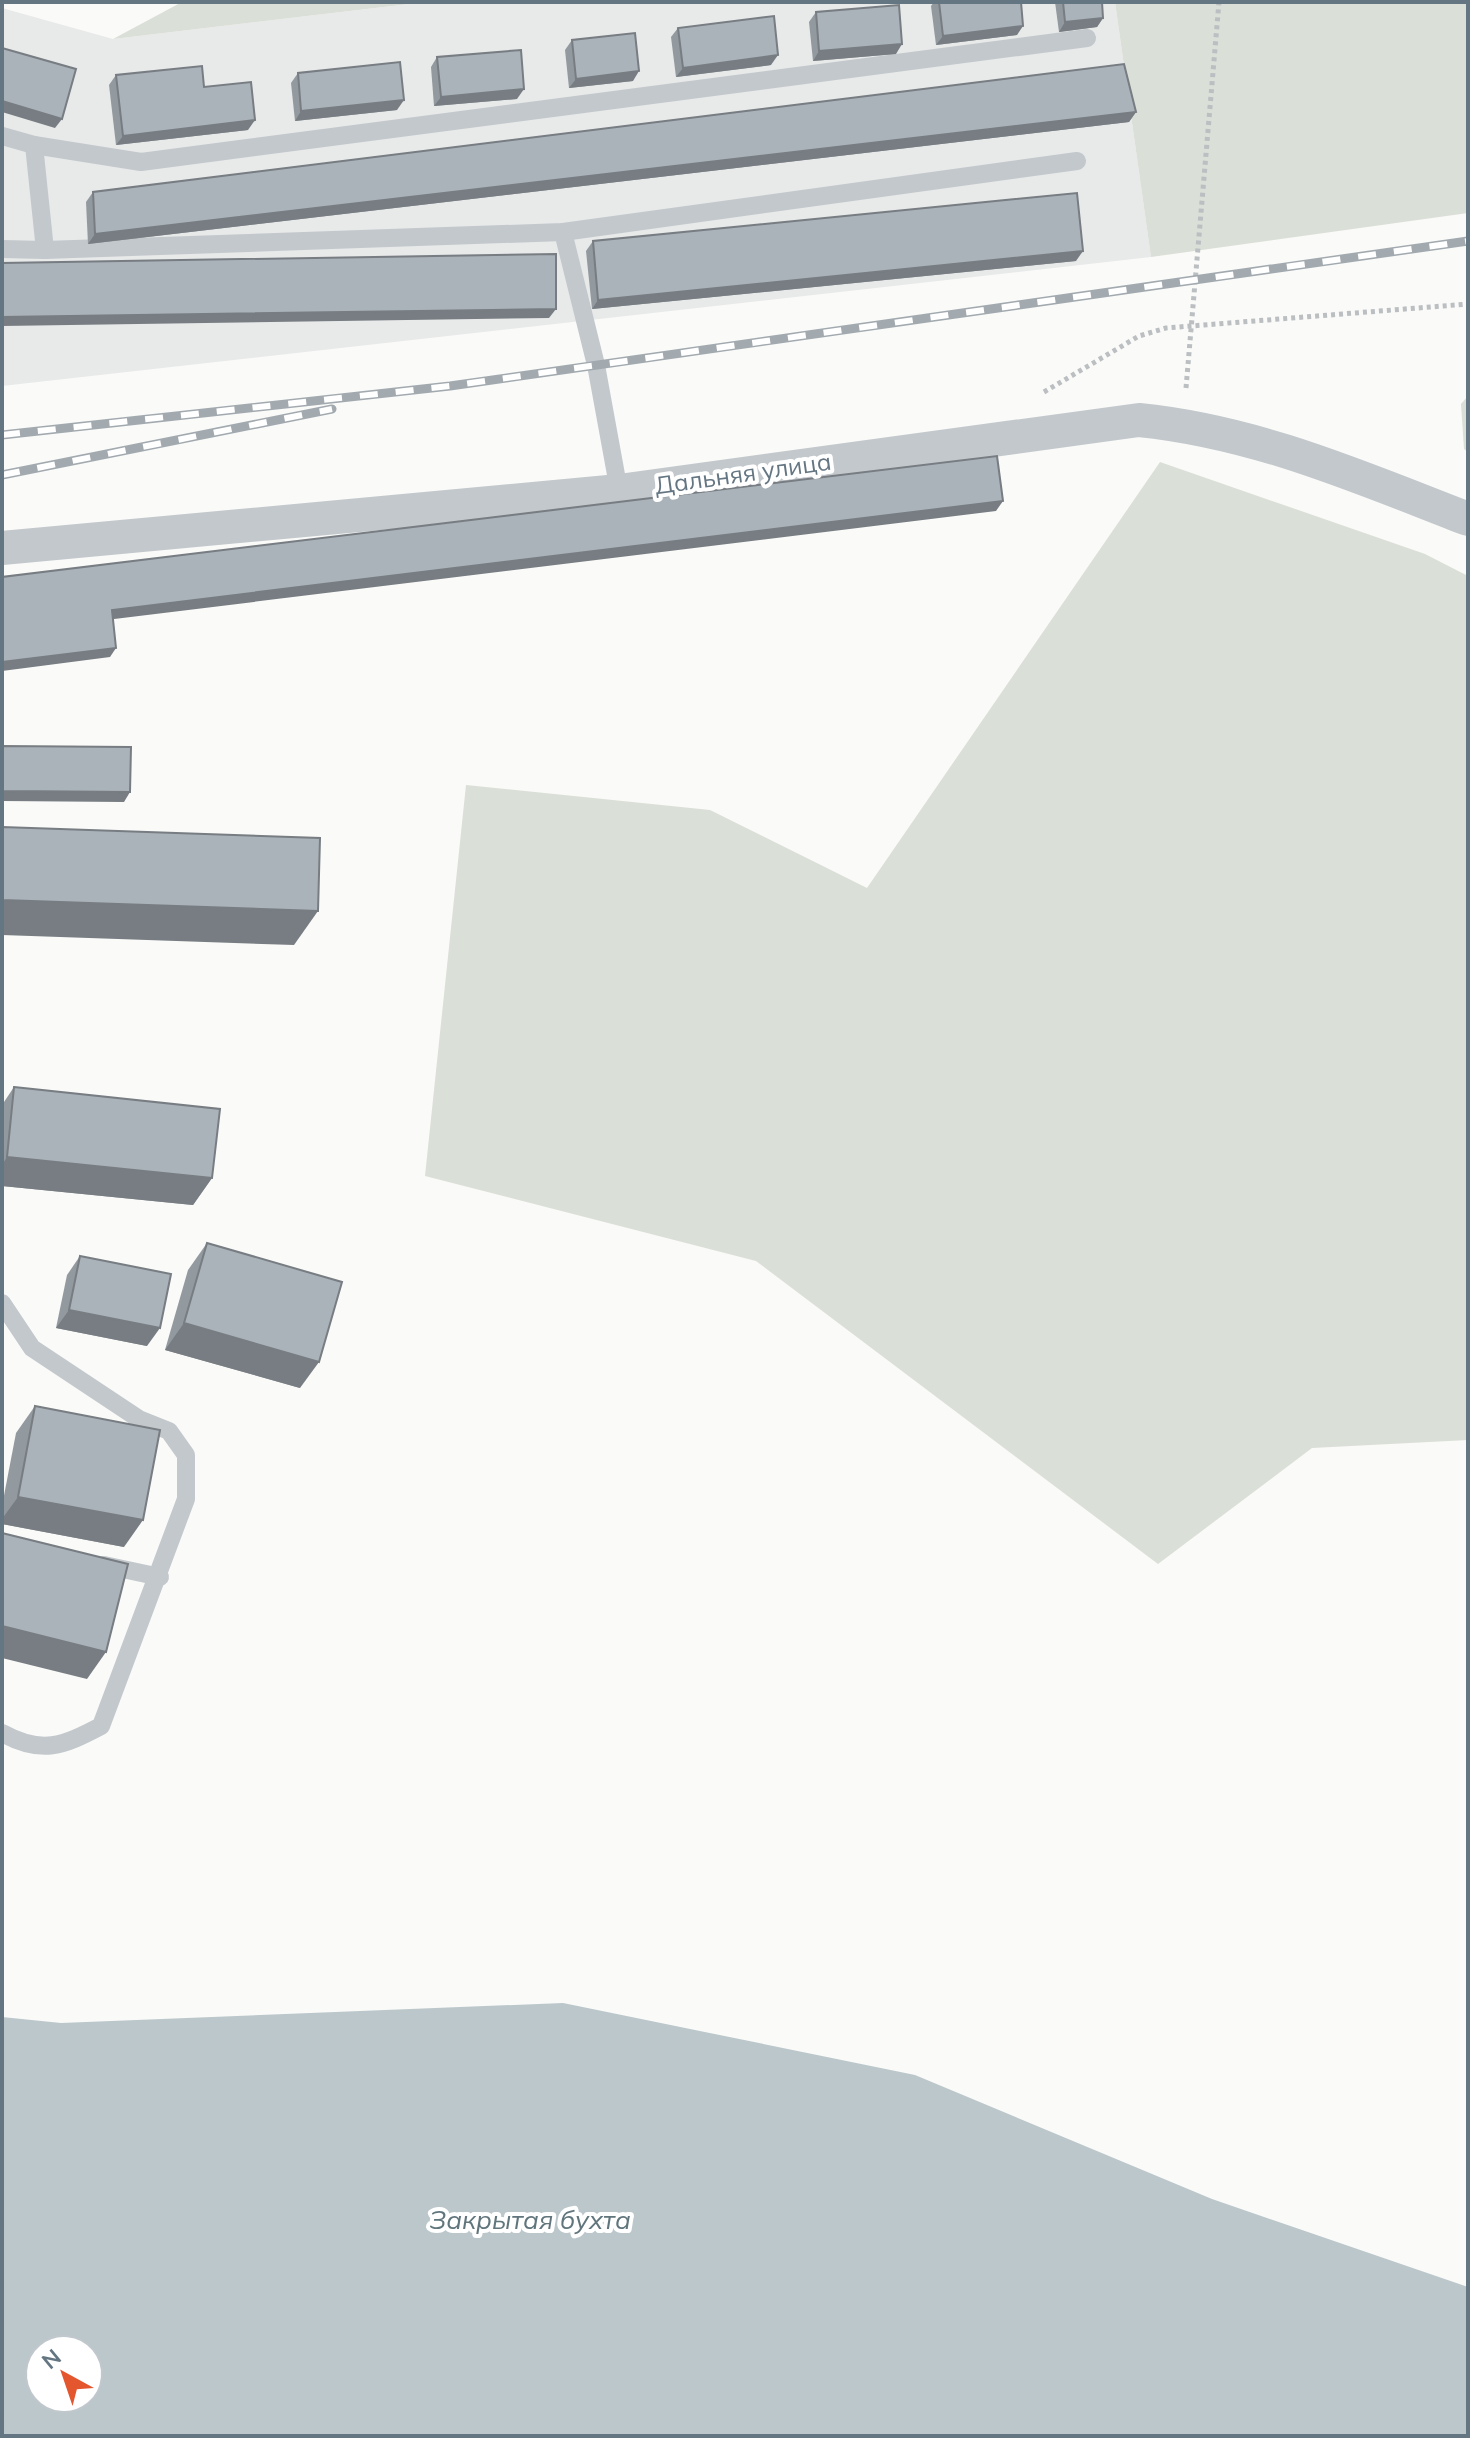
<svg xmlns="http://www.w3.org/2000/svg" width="1470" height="2438" font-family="Mulish,sans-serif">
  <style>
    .built { fill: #e8e9e9 }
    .green { fill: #dadfd7 }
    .water { fill: #bbc7cb; fill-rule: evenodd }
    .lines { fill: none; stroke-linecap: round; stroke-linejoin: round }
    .path { stroke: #bbbfc2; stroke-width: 5; stroke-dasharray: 4 4; stroke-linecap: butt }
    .lane { stroke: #c3c8cc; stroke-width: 18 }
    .street { stroke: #c3c8cc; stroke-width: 34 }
    .rail-casing { stroke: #a2aab0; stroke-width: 9 }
    .rail { stroke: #fff; stroke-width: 6; stroke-dasharray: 18; stroke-linecap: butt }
    .wall { fill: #929a9f }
    .shaded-wall { fill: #777d82 }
    .building { fill: #aab3b9; stroke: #777d82; stroke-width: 2 }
    .labels { text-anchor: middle; stroke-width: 8; stroke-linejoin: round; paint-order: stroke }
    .street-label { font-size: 24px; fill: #657683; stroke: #fff }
    .water-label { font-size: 26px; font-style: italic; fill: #60757c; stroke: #fff }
  </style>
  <rect width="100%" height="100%" fill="#fafaf8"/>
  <polygon class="built" points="426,2 1115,2 1151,257 2,386 2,8 113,39"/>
  <g class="green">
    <polygon points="182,2 426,2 113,39"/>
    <polygon points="1115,2 1468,2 1468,213 1151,257"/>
    <polygon points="1468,396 1468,452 1464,449 1461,404"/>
    <polygon points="1160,462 1425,554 1468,576 1468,1440 1312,1448 1158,1564 756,1261 425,1176 466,785 710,810 867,888"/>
  </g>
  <path class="water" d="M 563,2003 L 915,2075 L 1212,2199 L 1468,2287 L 1468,2436 L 2,2436 L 2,2017 L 61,2023 ZM 40,2350 L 88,2350 L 88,2398 L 40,2398 Z"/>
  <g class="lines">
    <g class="path">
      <polyline points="1186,388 1219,2"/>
      <polyline points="1044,392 1139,336 1166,328 1468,304"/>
    </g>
    <g class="lane">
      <polyline points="2,136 34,145 141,162 1087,38"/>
      <polyline points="34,145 45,250 563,232 1077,161"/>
      <polyline points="563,232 596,365 619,491"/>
      <polyline points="2,249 45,250"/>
      <path d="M 2,1303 L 32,1348 L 139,1419 L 169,1431 L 186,1455 L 186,1499 L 101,1726 C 63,1746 42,1755 2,1733"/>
      <polyline points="104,1565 160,1577"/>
    </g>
    <path class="street" d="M 2,548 L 619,491 L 1139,420 C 1257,432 1359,477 1468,519"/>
    <defs>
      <g id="rail">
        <polyline points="2,435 450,386 1468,241"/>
        <polyline points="2,475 332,409"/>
      </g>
    </defs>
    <use href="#rail" class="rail-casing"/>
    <use href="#rail" class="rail"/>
  </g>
  <g class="wall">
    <polygon points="934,2 1021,2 1017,35 936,45 931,6"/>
    <polygon points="1055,2 1102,2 1103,18 1097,27 1059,32"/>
    <polygon points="816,12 896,54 813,61 809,22"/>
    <polygon points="678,28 771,65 676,77 671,37"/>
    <polygon points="572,40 633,81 569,88 565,50"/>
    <polygon points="437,57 517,99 434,106 431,67"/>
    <polygon points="298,73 397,110 295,121 291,83"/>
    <polygon points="116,75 204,87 248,130 116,145 109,85"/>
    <polygon points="1136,112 1129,122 88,244 86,202 93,192"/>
    <polygon points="593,241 1076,261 592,309 586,251"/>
    <polygon points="14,1087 212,1178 193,1205 2,1186 2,1105"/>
    <polygon points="207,1243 300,1388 165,1350 188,1270"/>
    <polygon points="80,1256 147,1346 56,1328 67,1275"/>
    <polygon points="35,1406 124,1547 2,1524 2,1506 16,1433"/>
  </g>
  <g class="shaded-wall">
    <polygon points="1103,18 1097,27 1059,32 1065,22"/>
    <polygon points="1023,26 1017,35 936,45 943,36"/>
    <polygon points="902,44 896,54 813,61 819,51"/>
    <polygon points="778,55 771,65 676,77 683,68"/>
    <polygon points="639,71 633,81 569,88 576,79"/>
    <polygon points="524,89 517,99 434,106 441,97"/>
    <polygon points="404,100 397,110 295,121 301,111"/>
    <polygon points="2,101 62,119 55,128 2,112"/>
    <polygon points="1136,112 1129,122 88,244 95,234"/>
    <polygon points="255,120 248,130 116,145 123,136"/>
    <polygon points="1083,251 1076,261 592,309 598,300"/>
    <polygon points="556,309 549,318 2,326 2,317"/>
    <polygon points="1003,501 996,511 106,620 112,610"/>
    <polygon points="116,648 110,657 2,671 2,662"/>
    <polygon points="2,791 130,792 124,802 2,801"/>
    <polygon points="2,900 318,911 294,945 2,935"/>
    <polygon points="7,1157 212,1178 193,1205 2,1186 2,1165"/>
    <polygon points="69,1310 160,1328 147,1346 56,1328"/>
    <polygon points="184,1323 319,1362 300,1388 165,1350"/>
    <polygon points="18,1497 143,1520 124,1547 2,1524 2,1519"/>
    <polygon points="2,1626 106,1652 87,1679 2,1658"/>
  </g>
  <g class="building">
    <polygon points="939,2 1021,2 1023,26 943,36"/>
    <polygon points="1063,2 1102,2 1103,18 1065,22"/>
    <polygon points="899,5 902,44 819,51 816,12"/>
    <polygon points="774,16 778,55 683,68 678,28"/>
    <polygon points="635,33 639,71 576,79 572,40"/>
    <polygon points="2,48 76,69 62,119 2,101"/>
    <polygon points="521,50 524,89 441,97 437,57"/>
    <polygon points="400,62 404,100 301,111 298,73"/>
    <polygon points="1124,64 1136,112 95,234 93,192"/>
    <polygon points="202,66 204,87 251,82 255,120 123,136 116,75"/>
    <polygon points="1077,193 1083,251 598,300 593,241"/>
    <polygon points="556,254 556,309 2,317 2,263"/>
    <polygon points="997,456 1003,501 112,610 116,648 2,662 2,577"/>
    <polygon points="2,746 131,747 130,792 2,791"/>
    <polygon points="2,827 320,838 318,911 2,900"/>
    <polygon points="14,1087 220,1109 212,1178 7,1157"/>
    <polygon points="207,1243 342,1282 319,1362 184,1323"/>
    <polygon points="80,1256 171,1274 160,1328 69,1310"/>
    <polygon points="35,1406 160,1430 143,1520 18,1497"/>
    <polygon points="2,1533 128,1564 106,1652 2,1626"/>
  </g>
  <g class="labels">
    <g class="street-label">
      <text transform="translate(743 474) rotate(-8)" y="8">Дальняя улица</text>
    </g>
    <g class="water-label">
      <text x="530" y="2229">Закрытая бухта</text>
    </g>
  </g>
  <rect width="1470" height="2438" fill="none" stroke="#657683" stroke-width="8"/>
  <g transform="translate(64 2374) rotate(320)"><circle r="38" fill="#ffffff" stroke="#c1c8cd" stroke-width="2"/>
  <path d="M0-6L14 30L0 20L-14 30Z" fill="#e4572e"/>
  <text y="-12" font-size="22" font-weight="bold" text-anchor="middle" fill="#657683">N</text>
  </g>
</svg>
